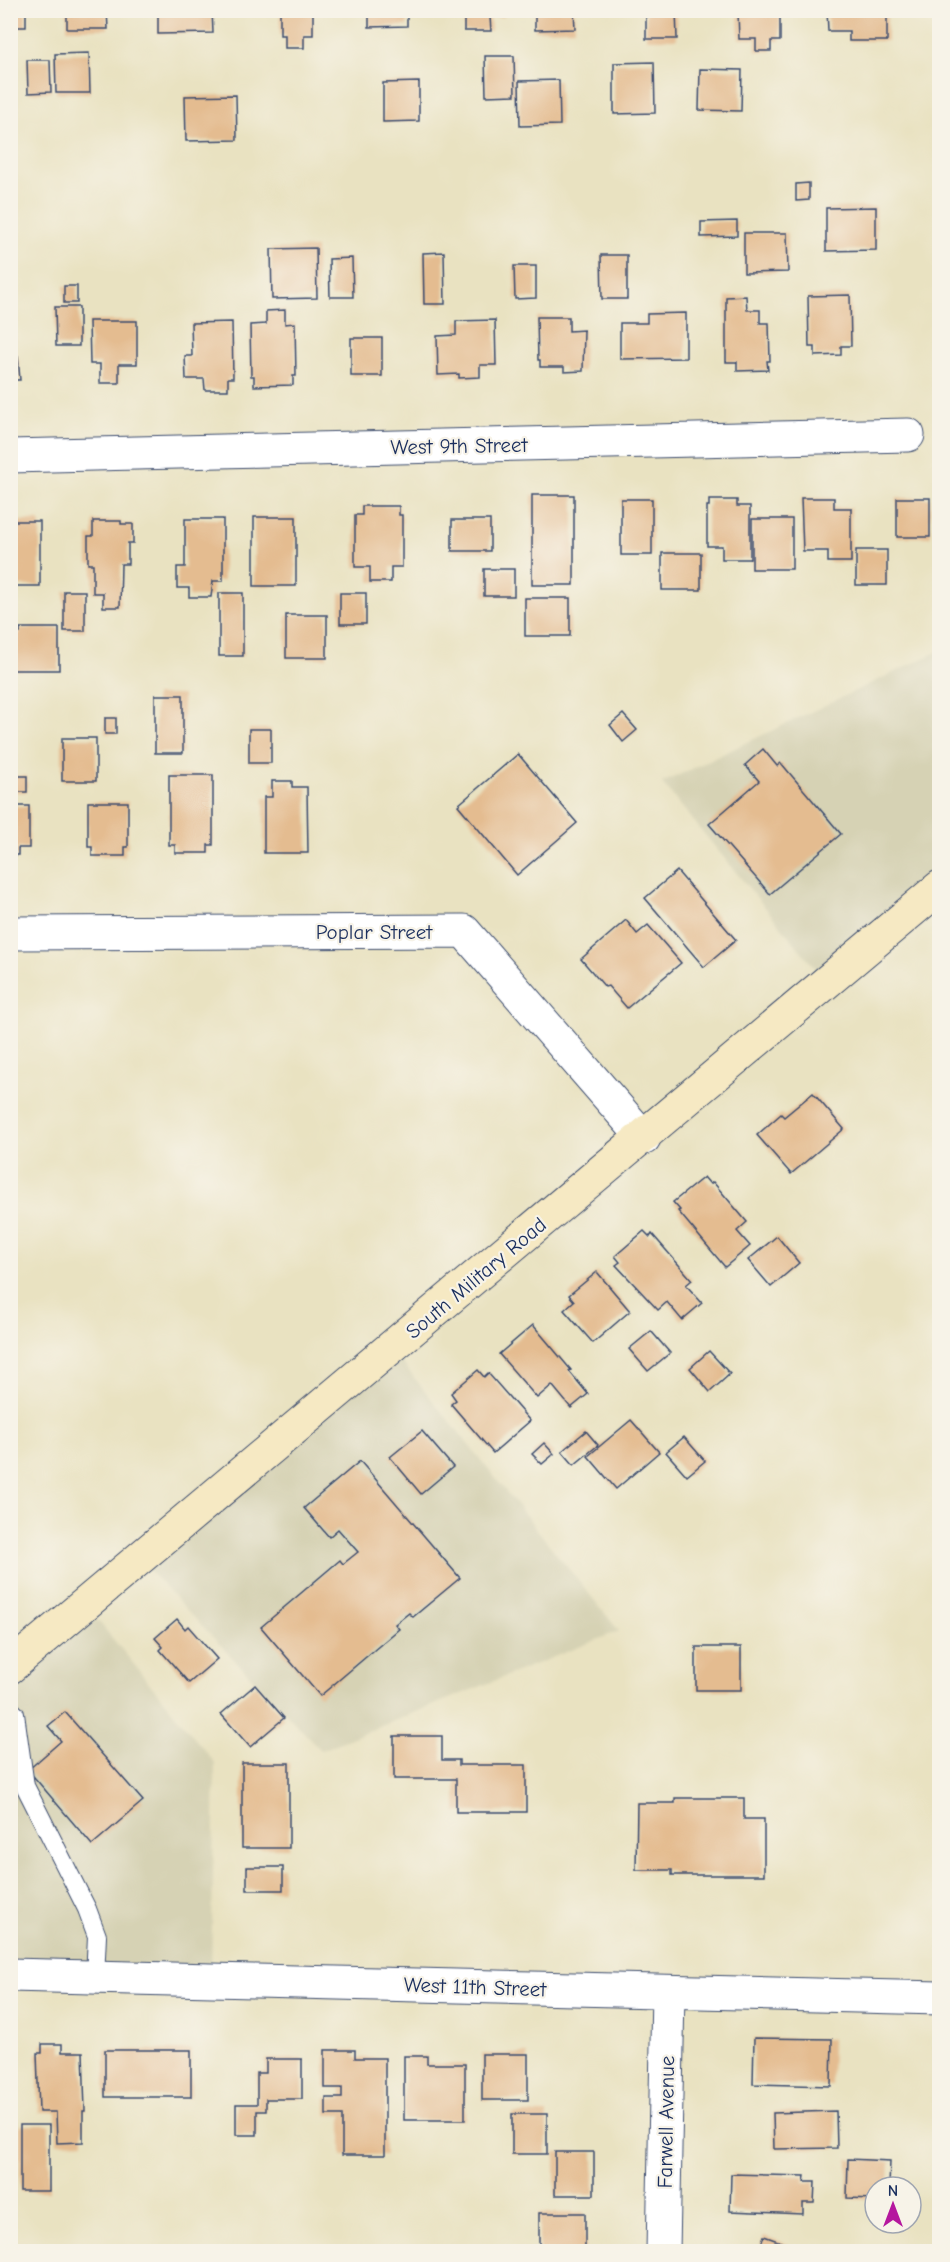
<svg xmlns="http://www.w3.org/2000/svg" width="950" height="2262" font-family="'Comic Neue',sans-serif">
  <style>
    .built { fill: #d6d2b4 }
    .building { fill: #e4bc90 }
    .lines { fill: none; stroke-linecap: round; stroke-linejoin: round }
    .lane-casing { stroke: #3a4a6d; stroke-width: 20 }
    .street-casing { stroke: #3a4a6d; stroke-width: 35 }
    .secondary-casing { stroke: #3a4a6d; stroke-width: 35 }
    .lane { stroke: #fff; stroke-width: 18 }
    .street { stroke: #fff; stroke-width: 33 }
    .secondary { stroke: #f6e9c3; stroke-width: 33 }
    .labels { text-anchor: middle; stroke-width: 4.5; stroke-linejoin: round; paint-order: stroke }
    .street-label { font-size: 21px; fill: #1b2f5e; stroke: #f7f3e8 }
  </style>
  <rect width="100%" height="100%" fill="#f7f3e8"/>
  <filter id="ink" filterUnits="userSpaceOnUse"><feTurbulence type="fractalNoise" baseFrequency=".0167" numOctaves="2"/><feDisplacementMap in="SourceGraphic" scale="12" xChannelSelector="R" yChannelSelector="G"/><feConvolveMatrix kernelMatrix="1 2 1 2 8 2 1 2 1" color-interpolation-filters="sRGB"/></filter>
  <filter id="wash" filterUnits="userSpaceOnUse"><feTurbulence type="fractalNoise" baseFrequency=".008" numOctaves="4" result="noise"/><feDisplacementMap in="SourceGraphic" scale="24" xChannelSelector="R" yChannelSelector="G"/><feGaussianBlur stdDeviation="1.35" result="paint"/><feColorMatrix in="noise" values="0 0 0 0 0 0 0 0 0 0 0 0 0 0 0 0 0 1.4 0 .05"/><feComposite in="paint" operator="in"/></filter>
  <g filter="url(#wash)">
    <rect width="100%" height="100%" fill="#e9e2c1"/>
    <g class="built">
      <polygon points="939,651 939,887 827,982 662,783"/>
      <polygon points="391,1349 619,1631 321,1750 139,1560"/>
      <polygon points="85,1605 215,1763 211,1980 11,1975 11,1667"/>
    </g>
    <g id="blocks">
      <g class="building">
        <rect x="10" y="10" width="16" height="17"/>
        <polygon points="67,10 107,10 108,29 67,29"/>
        <polygon points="158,10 212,10 213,33 158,34"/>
        <polygon points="280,10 313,10 313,35 304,35 304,48 285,48 285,35 280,35"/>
        <polygon points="369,10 407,10 407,26 369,27"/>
        <polygon points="443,10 504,10 504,17 490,17 491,31 464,31 464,17 443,18"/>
        <polygon points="535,10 574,10 575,29 535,30"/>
        <polygon points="646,10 676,10 677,39 646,39"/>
        <polygon points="780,10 780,41 771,41 771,51 756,51 756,39 739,39 738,12"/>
        <polygon points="827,10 887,10 887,41 849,41 849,31 828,31"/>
        <polygon points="919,10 940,10 940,26 936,26 936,16 919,17"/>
        <polygon points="936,45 940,45 940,74 937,74"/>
        <polygon points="89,53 90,93 56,93 55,54"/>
        <polygon points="485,56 514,56 515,95 486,96"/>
        <polygon points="27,60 50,60 51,92 28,93"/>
        <polygon points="654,62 655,113 614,114 614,63"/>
        <polygon points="700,69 742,70 741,111 699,110"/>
        <polygon points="559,80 560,125 520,126 519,81"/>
        <polygon points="419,82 419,121 383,122 383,83"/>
        <polygon points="236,95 237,140 186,141 185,96"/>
        <polygon points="809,183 809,200 796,201 796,184"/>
        <polygon points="876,207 876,250 826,251 826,208"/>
        <polygon points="737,221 737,236 701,237 701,222"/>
        <polygon points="744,233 787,233 788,272 744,273"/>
        <polygon points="316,248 317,298 272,299 271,249"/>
        <polygon points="444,252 445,304 424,304 423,253"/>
        <polygon points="601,255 627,255 627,299 602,299"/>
        <polygon points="352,258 353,297 330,297 329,259"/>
        <polygon points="514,266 536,266 536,298 515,299"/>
        <rect x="64" y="286" width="13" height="17"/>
        <polygon points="850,295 851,346 841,346 841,355 815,356 815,347 809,347 808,296"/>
        <polygon points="746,296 747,310 760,310 760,323 769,323 770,361 767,361 768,370 737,371 737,362 726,362 726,297"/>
        <polygon points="10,307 14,307 15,357 18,356 20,380 10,380"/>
        <polygon points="55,307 79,307 79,346 56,346"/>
        <polygon points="285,310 285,324 295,323 296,376 293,376 293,385 254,386 254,376 251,376 250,325 266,324 266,311"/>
        <polygon points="686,313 686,358 620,359 620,323 647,323 647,314"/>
        <polygon points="537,317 569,317 569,331 584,330 583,371 564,372 564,367 540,367 540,360 538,360"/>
        <polygon points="495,320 496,365 480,365 480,377 459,378 459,374 438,375 437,336 456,335 456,321"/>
        <polygon points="89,321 137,321 137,364 119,364 119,383 100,383 100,364 90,364"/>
        <polygon points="232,322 233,378 228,378 228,390 205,390 204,379 186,379 185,356 192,356 191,323"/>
        <rect x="351" y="338" width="31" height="38"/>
        <rect x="532" y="495" width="42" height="90"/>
        <polygon points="801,498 834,498 834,508 851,508 851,562 828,562 828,551 803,551"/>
        <rect x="897" y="498" width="33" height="39"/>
        <rect x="621" y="499" width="31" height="56"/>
        <polygon points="709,500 737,500 737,506 750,506 750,559 722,559 722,546 707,546 707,506 709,506"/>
        <polygon points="362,506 399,506 399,515 402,515 402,567 391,567 391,582 370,582 370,567 355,567 355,515 362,515"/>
        <rect x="254" y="517" width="42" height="69"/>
        <polygon points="185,519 223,519 223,581 213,581 211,597 189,597 189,588 177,588 177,567 185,567"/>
        <rect x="752" y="519" width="40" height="50"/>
        <rect x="452" y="520" width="38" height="31"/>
        <rect x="10" y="521" width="30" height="65"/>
        <polygon points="93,521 121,521 121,524 133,524 133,543 128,543 128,564 121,564 120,607 103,607 103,593 93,593 93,564 88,564 88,536 93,536"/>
        <rect x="856" y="550" width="31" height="35"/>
        <rect x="662" y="553" width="39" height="37"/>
        <rect x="484" y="569" width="30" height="27"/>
        <rect x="64" y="591" width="21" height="40"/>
        <rect x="219" y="593" width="24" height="63"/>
        <rect x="340" y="593" width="26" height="31"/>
        <rect x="525" y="598" width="45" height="38"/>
        <rect x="286" y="615" width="41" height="43"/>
        <polygon points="20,628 59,628 59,670 10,670 10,633 20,633"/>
        <rect x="155" y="695" width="28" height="58"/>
        <polygon points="623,714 637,730 623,742 610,725"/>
        <rect x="105" y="718" width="11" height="16"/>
        <rect x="10" y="728" width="3" height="43"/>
        <rect x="249" y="729" width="22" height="34"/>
        <rect x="62" y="738" width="34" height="43"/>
        <polygon points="763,749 777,766 781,763 841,834 770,894 709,824 759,781 745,765"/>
        <polygon points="518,754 577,823 517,875 458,805"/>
        <polygon points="169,775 213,775 213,845 208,845 208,853 175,853 175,845 169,845"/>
        <rect x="11" y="776" width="16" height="16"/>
        <polygon points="272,781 292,781 292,787 307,787 308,853 264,853 264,797 272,797"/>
        <polygon points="88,802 128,802 128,847 125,847 125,856 92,856 92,847 88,847"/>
        <polygon points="10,806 29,806 29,848 18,848 18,855 10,855"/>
        <polygon points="677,871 736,940 704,967 645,898"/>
        <polygon points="626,920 637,934 648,925 681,963 627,1008 608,986 605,987 581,959"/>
        <polygon points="813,1093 844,1129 791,1174 757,1135 781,1114 784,1117"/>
        <polygon points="704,1177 710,1184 713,1182 747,1222 737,1231 750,1246 725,1267 678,1211 680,1210 673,1202"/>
        <polygon points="644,1231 650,1237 652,1234 692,1280 686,1285 702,1303 682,1320 667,1302 658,1310 616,1265 620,1262 615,1256"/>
        <polygon points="777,1236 799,1263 771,1287 748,1260"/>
        <polygon points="597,1272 630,1311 593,1343 564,1310 574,1301 569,1295"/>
        <polygon points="533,1325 571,1370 569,1371 588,1394 571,1408 552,1385 537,1398 499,1354"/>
        <polygon points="651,1331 670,1353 648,1371 629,1349"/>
        <polygon points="709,1351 730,1374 710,1392 690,1368"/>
        <polygon points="478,1370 484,1377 488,1373 530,1421 493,1453 451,1404 456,1400 451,1393"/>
        <polygon points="631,1420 659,1452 616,1489 588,1456"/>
        <polygon points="422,1431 453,1467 421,1494 390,1457"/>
        <polygon points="586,1431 598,1445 574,1465 562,1451"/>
        <polygon points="684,1437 705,1461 687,1476 666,1452"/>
        <polygon points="544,1443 554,1454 542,1464 532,1454"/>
        <polygon points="360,1461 460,1578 413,1617 409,1613 395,1624 399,1629 320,1696 261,1627 340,1560 343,1564 358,1552 338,1529 329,1537 304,1508"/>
        <polygon points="177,1619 185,1629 188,1626 217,1659 189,1683 160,1650 163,1647 155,1638"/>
        <rect x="696" y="1647" width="45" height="43"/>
        <polygon points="255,1685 284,1718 250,1747 221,1714"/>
        <polygon points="65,1712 143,1801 92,1845 28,1770 61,1741 48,1726"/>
        <polygon points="394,1736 442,1736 442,1760 459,1760 459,1765 526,1765 526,1812 456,1812 456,1779 394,1779"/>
        <rect x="242" y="1763" width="47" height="85"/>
        <polygon points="675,1798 744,1798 744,1819 764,1819 764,1875 672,1875 672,1870 636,1870 637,1803 675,1803"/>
        <rect x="247" y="1867" width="36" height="23"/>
        <polygon points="754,2038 832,2039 831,2086 753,2084"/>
        <polygon points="42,2044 62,2044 62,2052 83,2052 85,2111 83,2111 83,2142 57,2143 56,2112 39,2112 37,2053 42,2053"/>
        <rect x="105" y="2050" width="86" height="47"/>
        <polygon points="325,2050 355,2050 355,2058 385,2058 385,2155 342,2155 342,2115 326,2115 326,2098 342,2098 342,2088 325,2088"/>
        <rect x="482" y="2054" width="46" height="46"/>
        <polygon points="404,2056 427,2056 427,2064 465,2064 465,2120 404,2120"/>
        <polygon points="266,2059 302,2059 302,2099 266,2099 266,2111 257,2111 257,2135 236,2135 236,2104 257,2104 257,2073 266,2073"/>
        <polygon points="836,2111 837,2148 774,2149 773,2113"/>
        <rect x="512" y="2114" width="35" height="40"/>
        <rect x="20" y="2125" width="29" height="66"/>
        <rect x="555" y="2152" width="39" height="43"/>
        <polygon points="848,2159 890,2161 889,2187 875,2187 875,2199 847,2198"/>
        <polygon points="731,2174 805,2176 804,2182 815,2182 814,2203 803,2203 803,2214 730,2211"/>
        <rect x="539" y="2213" width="46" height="39"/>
        <polygon points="764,2236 806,2251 806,2252 758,2252"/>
      </g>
    </g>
  </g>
  <g filter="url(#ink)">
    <use href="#blocks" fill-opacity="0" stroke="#3a4a6d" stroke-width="1.5"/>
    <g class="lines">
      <defs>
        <polyline id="lane" points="10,1709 15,1714 25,1786 87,1909 97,1936 95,1977"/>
        <g id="street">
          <polyline points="10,456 908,435"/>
          <polyline points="10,933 464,931 644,1138"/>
          <polyline points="10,1975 940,1998"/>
          <polyline points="663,2252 668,1992"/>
        </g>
        <polyline id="secondary" points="10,1667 940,887"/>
      </defs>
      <use href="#lane" class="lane-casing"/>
      <use href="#street" class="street-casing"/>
      <use href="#secondary" class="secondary-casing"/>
      <use href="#lane" class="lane"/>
      <use href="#street" class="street"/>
      <use href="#secondary" class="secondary"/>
    </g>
  </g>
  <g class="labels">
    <g class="street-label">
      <text transform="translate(459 446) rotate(-1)" y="7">West 9th Street</text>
      <text x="374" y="939">Poplar Street</text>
      <text transform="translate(476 1278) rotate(-40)" y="7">South Military Road</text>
      <text transform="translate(475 1987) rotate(2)" y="7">West 11th Street</text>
      <text transform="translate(666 2122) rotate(-89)" y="7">Farwell Avenue</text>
    </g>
  </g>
  <rect width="950" height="2262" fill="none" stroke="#f7f3e8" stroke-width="36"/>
  <g transform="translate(893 2205)"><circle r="28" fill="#f7f3e8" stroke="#9fa5b1" stroke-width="1.5"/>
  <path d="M0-4.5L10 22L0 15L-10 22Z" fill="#b5179e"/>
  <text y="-9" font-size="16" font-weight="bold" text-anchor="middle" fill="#1b2f5e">N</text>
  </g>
</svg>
